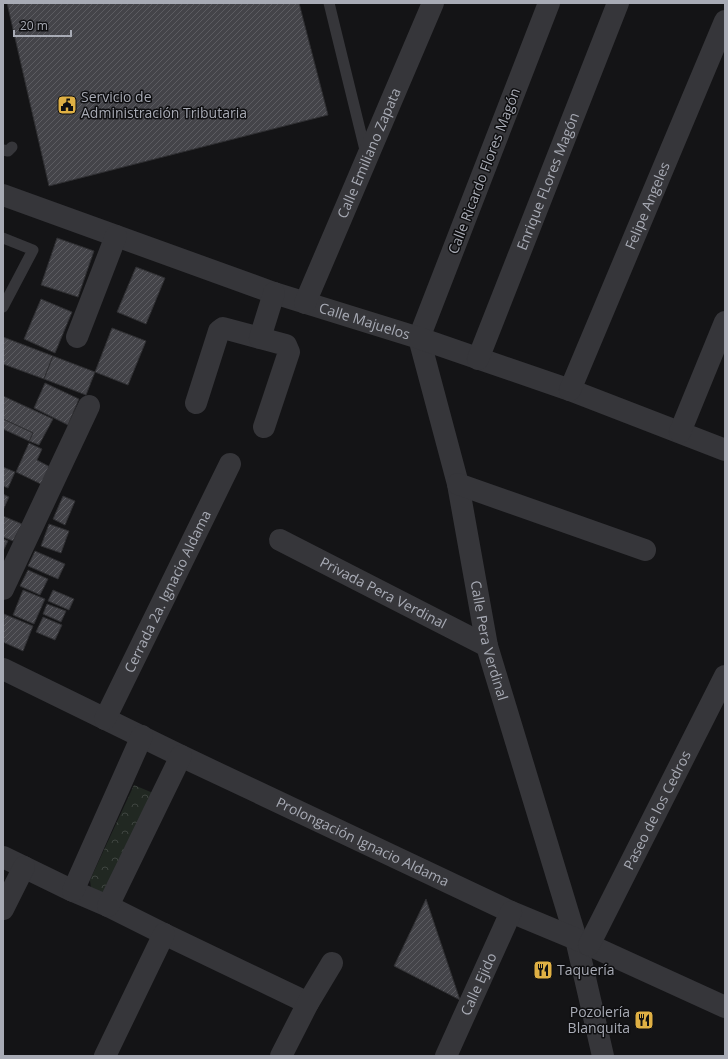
<svg xmlns="http://www.w3.org/2000/svg" width="728" height="1059" font-family="'Open Sans',sans-serif">
  <style>
    .forest { fill: url(#forest-crowns) }
    .building { fill: url(#building-hatch); stroke: #2f2f32 }
    .lines { fill: none; stroke-linecap: round; stroke-linejoin: round }
    .lane { stroke: #36363a; stroke-width: 11 }
    .street { stroke: #36363a; stroke-width: 22 }
    .labels { text-anchor: middle; stroke-width: 3; stroke-linejoin: round; paint-order: stroke }
    .poi-label { font-size: 14px; fill: #a8abb5; stroke: #0f0f11; text-anchor: start }
    .street-label { font-size: 14px; fill: #a8abb5; stroke: #0f0f11 }
  </style>
  <defs>
    <pattern id="forest-crowns" width="20" height="18" patternUnits="userSpaceOnUse"><rect width="20" height="18" fill="#212822"/><path d="M2 6a3 3 0 1 1 6 0M12 15a3 3 0 1 1 6 0" fill="none" stroke="#3e4440"/></pattern>
    <pattern id="building-hatch" width="6" height="6" patternUnits="userSpaceOnUse"><rect width="6" height="6" fill="#444449"/><path d="M-1 1l2-2M0 6l6-6M5 7l2-2" fill="none" stroke="#5c5c61"/></pattern>
  </defs>
  <rect width="100%" height="100%" fill="#141416"/>
  <polygon class="forest" points="134,785 153,793 107,891 100,894 91,888 90,880"/>
  <g class="building">
    <polygon points="7,3 299,3 328,115 49,186"/>
    <polygon points="57,238 94,251 78,297 41,285"/>
    <polygon points="136,267 165,278 146,324 117,312"/>
    <polygon points="41,299 72,312 55,353 24,339"/>
    <polygon points="112,328 146,341 128,385 95,372"/>
    <polygon points="3,337 53,356 44,379 3,364"/>
    <polygon points="53,356 95,372 86,395 44,379"/>
    <polygon points="45,383 79,399 68,425 34,408"/>
    <polygon points="3,396 53,419 39,445 29,441 33,433 3,419"/>
    <polygon points="3,419 33,433 29,441 3,429"/>
    <polygon points="29,443 42,449 37,460 52,468 45,486 16,472"/>
    <polygon points="3,467 15,472 8,488 3,486"/>
    <polygon points="3,494 9,497 3,510"/>
    <polygon points="63,496 75,501 65,525 53,519"/>
    <polygon points="3,516 22,524 13,541 3,537"/>
    <polygon points="49,524 69,531 61,553 41,546"/>
    <polygon points="3,539 8,541 3,551"/>
    <polygon points="35,551 65,564 58,579 28,566"/>
    <polygon points="28,570 48,579 40,595 20,586"/>
    <polygon points="23,590 45,599 34,624 13,615"/>
    <polygon points="53,590 74,599 69,610 48,601"/>
    <polygon points="47,604 66,611 61,622 43,614"/>
    <polygon points="4,614 33,626 23,651 3,642"/>
    <polygon points="43,617 62,625 55,640 36,632"/>
    <polygon points="426,899 460,1000 394,966"/>
  </g>
  <g class="lines">
    <g class="lane">
      <polyline points="329,3 366,154"/>
      <polyline points="3,150 8,151 12,147"/>
      <polyline points="3,238 33,250 3,307"/>
    </g>
    <g class="street">
      <path id="s1" d="M 549,3 L 419,338 L 458,484 L 487,646 L 576,939 L 603,1056"/>
      <path id="s2" d="M 3,195 L 274,293 L 419,338 L 570,390 L 725,450"/>
      <path id="s3" d="M 305,303 L 433,3"/>
      <polyline points="77,337 116,236"/>
      <path id="s4" d="M 478,359 L 618,3"/>
      <path id="s5" d="M 570,390 L 725,21"/>
      <polyline points="196,403 219,331 223,328 260,338"/>
      <polyline points="264,427 289,352 286,345 260,338 274,293"/>
      <polyline points="680,432 725,322"/>
      <polyline points="458,484 645,550"/>
      <path id="s6" d="M 280,540 L 487,646"/>
      <polyline points="3,589 89,406"/>
      <path id="s7" d="M 3,669 L 181,756 L 511,912 L 576,939 L 725,1007"/>
      <path id="s8" d="M 105,719 L 230,464"/>
      <polyline points="3,857 73,891 108,906 164,934 308,1003"/>
      <polyline points="73,891 142,736"/>
      <polyline points="108,906 181,756"/>
      <polyline points="3,909 24,867"/>
      <path id="s9" d="M 589,945 L 725,676"/>
      <polyline points="105,1056 164,934"/>
      <polyline points="281,1056 308,1003 332,963"/>
      <path id="s10" d="M 446,1056 L 511,912"/>
    </g>
  </g>
  <defs>
    <symbol id="civic-square" viewBox="-11 -11 22 22"><rect x="-9" y="-9" width="18" height="18" rx="4" fill="#dfb044" stroke="#0f0f11"/><path d="M-.6-6.5H3V-4.5H.6V-3L4-1V1h2V6H-6V1h2V-1L-.6-3ZM-1.2 2.5V6h2.4V2.5Z" fill="#111"/></symbol>
    <symbol id="restaurant-square" viewBox="-11 -11 22 22"><rect x="-9" y="-9" width="18" height="18" rx="4" fill="#dfb044" stroke="#0f0f11"/><path d="M-5-6h1v4h1v-4h1v4h1v-4h1v5L-1.5 .5V6h-2V.5L-5-1ZM5-6V6H3V1.5H1.5Q1.5-4 5-6Z" fill="#111"/></symbol>
  </defs>
  <g fill-rule="evenodd">
    <use href="#civic-square" x="56" y="94" width="22" height="22"/>
    <use href="#restaurant-square" x="532" y="959" width="22" height="22"/>
    <use href="#restaurant-square" x="633" y="1009" width="22" height="22"/>
  </g>
  <g class="labels">
    <g class="poi-label">
      <text x="81" y="102">Servicio de<tspan x="81" dy="16">Administración Tributaria</tspan></text>
      <text x="557" y="975">Taquería</text>
      <text x="630" y="1017" text-anchor="end">Pozolería<tspan x="630" dy="16">Blanquita</tspan></text>
    </g>
    <g class="street-label">
      <text dy="5" stroke="none"><textPath href="#s3" startOffset="163">Calle Emiliano Zapata</textPath></text>
      <text transform="translate(484 171) rotate(-69)" y="5">Calle Ricardo Flores Magón</text>
      <text dy="5" stroke="none"><textPath href="#s4" startOffset="191">Enrique FLores Magón</textPath></text>
      <text dy="5" stroke="none"><textPath href="#s5" startOffset="200">Felipe Angeles</textPath></text>
      <text dy="5" stroke="none"><textPath href="#s2" startOffset="383">Calle Majuelos</textPath></text>
      <text dy="5" stroke="none"><textPath href="#s8" startOffset="142">Cerrada 2a. Ignacio Aldama</textPath></text>
      <text dy="5" stroke="none"><textPath href="#s6" startOffset="116">Privada Pera Verdinal</textPath></text>
      <text dy="5" stroke="none"><textPath href="#s1" startOffset="670">Calle Pera Verdinal</textPath></text>
      <text dy="5" stroke="none"><textPath href="#s9" startOffset="151">Paseo de los Cedros</textPath></text>
      <text dy="5" stroke="none"><textPath href="#s7" startOffset="399">Prolongación Ignacio Aldama</textPath></text>
      <text dy="5" stroke="none"><textPath href="#s10" startOffset="79">Calle Ejido</textPath></text>
    </g>
  </g>
  <rect width="728" height="1059" fill="none" stroke="#a8abb5" stroke-width="8"/>
  <path d="M14 30v6h57v-6" fill="none" stroke="#a8abb5" stroke-width="2"/>
  <text x="20" y="30" font-size="12" fill="#a8abb5" stroke="#0f0f11" stroke-width="3" paint-order="stroke">20 m</text>
</svg>
